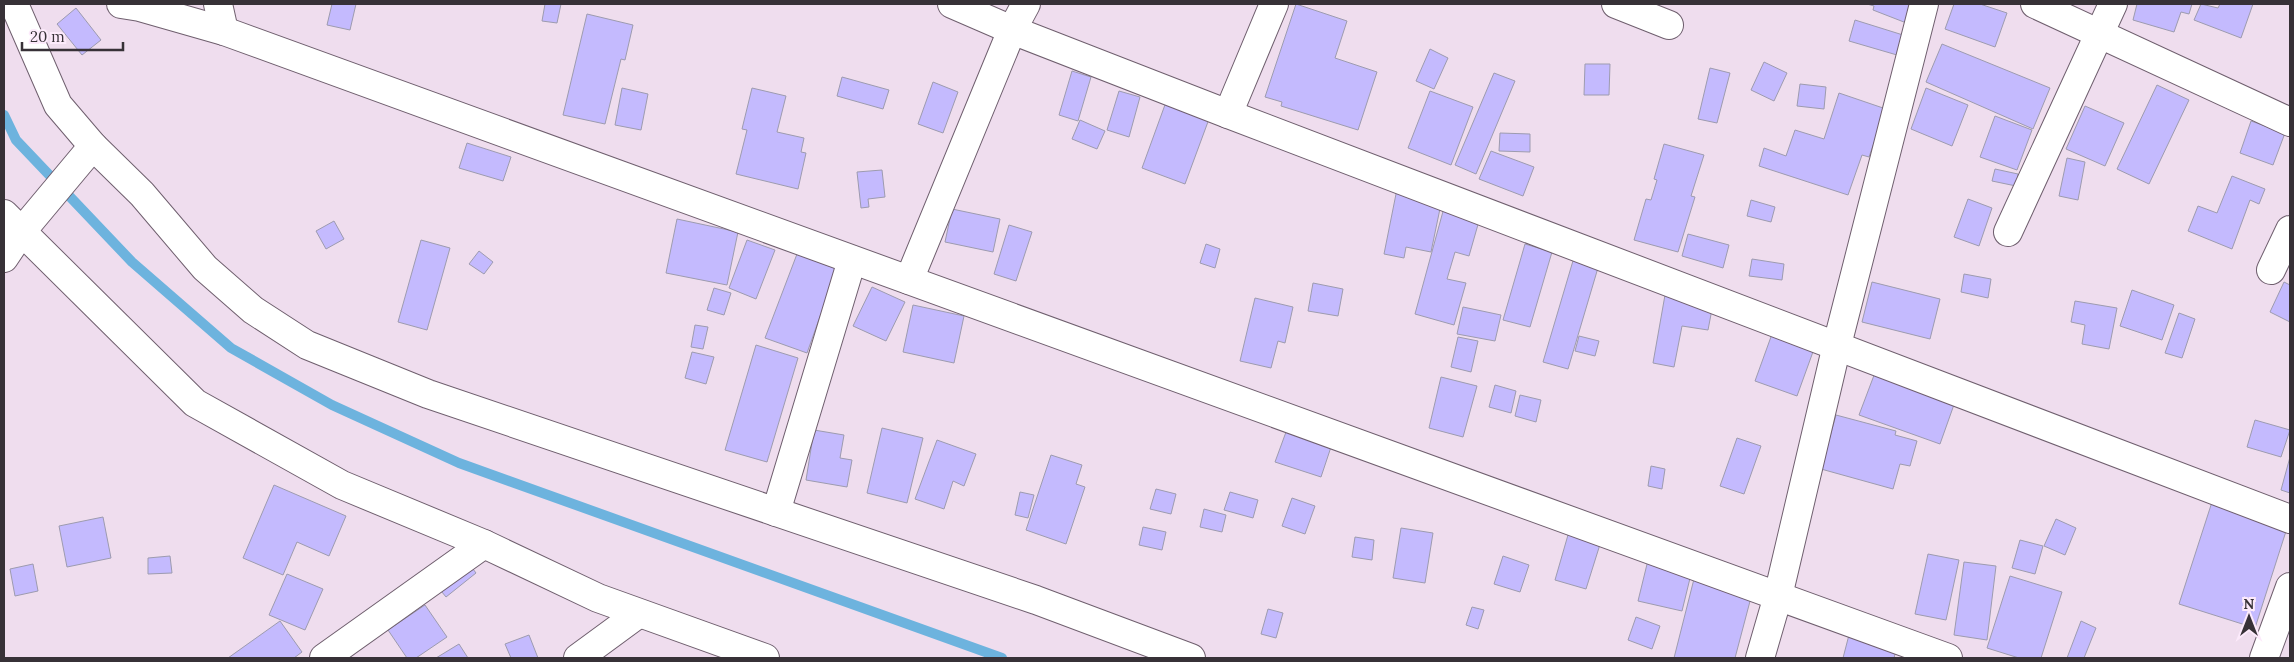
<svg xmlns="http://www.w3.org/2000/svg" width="2294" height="662" font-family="Lora,serif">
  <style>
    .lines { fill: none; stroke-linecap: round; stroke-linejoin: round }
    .stream { stroke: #6db3de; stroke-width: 10 }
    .building { fill: #c4bafe; stroke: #9d9baf }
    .minor-casing { stroke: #6f5f6e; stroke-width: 30 }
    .tertiary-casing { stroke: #6f5f6e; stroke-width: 30 }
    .minor { stroke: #fff; stroke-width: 28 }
    .tertiary { stroke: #fff; stroke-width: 28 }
  </style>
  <rect width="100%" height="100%" fill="#efddee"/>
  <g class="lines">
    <polyline class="stream" points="4,115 16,140 132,262 231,348 332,405 459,463 1002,658"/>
  </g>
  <g class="building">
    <polygon points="332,4 356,4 350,30 327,25"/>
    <polygon points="545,4 561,4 557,23 542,21"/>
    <polygon points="1296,4 1347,21 1335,58 1377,72 1358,130 1281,106 1282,102 1265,97"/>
    <polygon points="1867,4 1916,4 1909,24 1873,10 1874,6"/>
    <polygon points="1954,4 1980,4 2007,13 1995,47 1945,29"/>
    <polygon points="2137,4 2192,4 2189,14 2181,12 2174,32 2133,20"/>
    <polygon points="2201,4 2218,8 2220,4 2253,4 2241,38 2194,20"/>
    <polygon points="76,8 101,40 82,55 57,24"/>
    <polygon points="587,14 633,25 625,60 621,59 605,124 563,115"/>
    <polygon points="1855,20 1903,35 1897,55 1849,41"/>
    <polygon points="1942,44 2050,88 2033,129 1926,82"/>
    <polygon points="1430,49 1448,58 1434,89 1416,81"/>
    <polygon points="1764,62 1787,73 1774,101 1751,90"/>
    <polygon points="1585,64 1610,64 1609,95 1584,95"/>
    <polygon points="1710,68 1730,73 1717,123 1698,119"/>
    <polygon points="1072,71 1091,77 1078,121 1059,115"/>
    <polygon points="1494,73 1515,81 1476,174 1455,165"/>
    <polygon points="842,77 889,90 883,109 837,96"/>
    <polygon points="933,82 958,92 943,133 918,124"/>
    <polygon points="1800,84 1826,87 1824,109 1797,106"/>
    <polygon points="2157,85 2189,100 2149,184 2117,169"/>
    <polygon points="622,88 648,94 641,130 615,125"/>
    <polygon points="752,88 786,96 777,132 804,138 801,152 806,153 798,189 736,174 747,130 742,129"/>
    <polygon points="1926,88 1968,105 1952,146 1911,129"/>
    <polygon points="1119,91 1140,97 1129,137 1107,130"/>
    <polygon points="1430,91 1473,107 1451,165 1408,148"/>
    <polygon points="1839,93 1886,109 1869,157 1862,155 1848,195 1759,166 1764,148 1786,156 1795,130 1824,139"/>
    <polygon points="1166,102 1209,119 1185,184 1142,168"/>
    <polygon points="2085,106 2124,123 2105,166 2066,149"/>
    <polygon points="1995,116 2032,130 2017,170 1980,157"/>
    <polygon points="1080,120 1105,131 1097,149 1072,139"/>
    <polygon points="2251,121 2285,133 2273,165 2240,153"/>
    <polygon points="1500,133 1530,134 1530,152 1499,151"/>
    <polygon points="467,143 511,157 503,181 459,168"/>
    <polygon points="1664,144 1704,155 1691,196 1695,197 1678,252 1634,240 1646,199 1651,200 1657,180 1654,179"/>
    <polygon points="1491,151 1534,167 1523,196 1479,179"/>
    <polygon points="2067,158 2085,162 2078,200 2059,196"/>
    <polygon points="1995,169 2018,174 2016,186 1992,181"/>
    <polygon points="882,170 885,197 868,199 869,207 861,208 857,172"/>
    <polygon points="2232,176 2265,189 2259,204 2250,200 2232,249 2188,231 2198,206 2217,213"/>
    <polygon points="1397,189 1442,199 1431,252 1406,247 1404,258 1384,254"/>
    <polygon points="1968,199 1992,208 1979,246 1954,237"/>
    <polygon points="1751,200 1775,207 1771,222 1747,216"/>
    <polygon points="1445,204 1481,214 1469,256 1455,252 1447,279 1466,283 1454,325 1415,314"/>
    <polygon points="952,209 1000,219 993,252 945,242"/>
    <polygon points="677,219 738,232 727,285 666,273"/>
    <polygon points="334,221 344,239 326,249 316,231"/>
    <polygon points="1009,225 1032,232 1016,281 994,274"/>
    <polygon points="1688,234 1729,245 1723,268 1682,256"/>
    <polygon points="421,240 450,248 427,330 398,322"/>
    <polygon points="747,240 775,250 756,299 729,288"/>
    <polygon points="1206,244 1220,249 1215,268 1200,263"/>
    <polygon points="1525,244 1552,252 1530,327 1503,320"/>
    <polygon points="479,251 493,262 484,274 469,264"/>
    <polygon points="797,254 837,269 807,353 765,338"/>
    <polygon points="1575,254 1600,261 1568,369 1543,362"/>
    <polygon points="1752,259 1784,264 1782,280 1749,276"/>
    <polygon points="1964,274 1991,279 1988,298 1961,292"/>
    <polygon points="1872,282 1940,299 1930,339 1862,322"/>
    <polygon points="2284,282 2290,285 2290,322 2270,312"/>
    <polygon points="1313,283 1343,289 1338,316 1308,311"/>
    <polygon points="872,287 905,302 886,341 853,326"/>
    <polygon points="714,288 731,293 724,315 707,310"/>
    <polygon points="2132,290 2174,305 2162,340 2120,326"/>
    <polygon points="1665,295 1713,304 1708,330 1682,326 1674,367 1653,363"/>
    <polygon points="1255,298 1293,307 1285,343 1278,341 1271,368 1240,361"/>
    <polygon points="2075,301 2117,308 2109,349 2082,344 2085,325 2071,322"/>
    <polygon points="913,305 964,316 954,363 903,352"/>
    <polygon points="1463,307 1501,315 1495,341 1457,334"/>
    <polygon points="2179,313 2195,319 2182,358 2165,353"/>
    <polygon points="695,325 708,327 703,349 691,347"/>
    <polygon points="1772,334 1814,349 1797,396 1755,381"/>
    <polygon points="1579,336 1599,341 1595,356 1575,351"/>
    <polygon points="1458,337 1478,341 1471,372 1451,367"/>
    <polygon points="756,345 798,358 767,462 725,450"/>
    <polygon points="692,352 714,357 706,384 685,378"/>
    <polygon points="1876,370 1956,399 1940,444 1859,415"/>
    <polygon points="1441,377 1477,386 1463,437 1429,428"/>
    <polygon points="1495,385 1516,391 1511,413 1489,407"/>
    <polygon points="1520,395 1541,400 1536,422 1515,416"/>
    <polygon points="1836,415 1896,431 1895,435 1917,441 1910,466 1900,464 1893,489 1821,469"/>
    <polygon points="2255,420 2290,430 2281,457 2247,447"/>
    <polygon points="882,428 923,438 907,503 867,493"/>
    <polygon points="814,430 844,435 840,458 852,460 847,487 806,480"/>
    <polygon points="1286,432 1331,447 1321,477 1275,462"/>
    <polygon points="1737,438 1761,446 1744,494 1720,486"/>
    <polygon points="937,440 976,454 964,486 953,481 944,509 915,499"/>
    <polygon points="1051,455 1082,465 1076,484 1085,487 1066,544 1026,530"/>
    <polygon points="2290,457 2290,493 2281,490"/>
    <polygon points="1651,466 1665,469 1662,489 1648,486"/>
    <polygon points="274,485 346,516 329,556 297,542 283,575 243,558"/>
    <polygon points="1156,489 1176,494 1171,514 1150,509"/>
    <polygon points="1020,492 1034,495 1028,518 1015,515"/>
    <polygon points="1230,492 1258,500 1253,518 1224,510"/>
    <polygon points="1292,498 1315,506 1305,534 1282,526"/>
    <polygon points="2212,502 2288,525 2255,628 2179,604"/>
    <polygon points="1204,509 1226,515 1222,532 1200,527"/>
    <polygon points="103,517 111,558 67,567 59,526"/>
    <polygon points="2056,519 2076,528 2065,555 2044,546"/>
    <polygon points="1143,527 1166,532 1162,550 1139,545"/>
    <polygon points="1401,528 1433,533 1425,583 1393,578"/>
    <polygon points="1570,528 1602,538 1586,589 1555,580"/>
    <polygon points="1355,537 1374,540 1372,560 1352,557"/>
    <polygon points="2020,540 2043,546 2035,574 2012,568"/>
    <polygon points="1928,554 1959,560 1946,620 1915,614"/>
    <polygon points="170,556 172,573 148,574 148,558"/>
    <polygon points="1503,556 1529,565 1520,592 1494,584"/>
    <polygon points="1649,556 1693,566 1682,611 1638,601"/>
    <polygon points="467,561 476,573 446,597 437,586"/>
    <polygon points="1964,562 1996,566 1987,640 1954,635"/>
    <polygon points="33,564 38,591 15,596 10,569"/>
    <polygon points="1696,571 1754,586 1735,658 1674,658"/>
    <polygon points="287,574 323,589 305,630 269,615"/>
    <polygon points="2010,576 2062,592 2041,658 2019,658 1987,648"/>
    <polygon points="425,605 447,637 416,658 407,658 388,630"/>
    <polygon points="1472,607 1484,610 1478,629 1466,625"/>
    <polygon points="1268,609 1283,613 1276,638 1261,634"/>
    <polygon points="1636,617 1660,626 1652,649 1628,640"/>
    <polygon points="280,621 302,652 294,658 228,658"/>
    <polygon points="2081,621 2096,628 2084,658 2067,658"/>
    <polygon points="1850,631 1898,643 1894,658 1843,658"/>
    <polygon points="529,635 538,658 511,658 505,644"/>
    <polygon points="459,644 468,658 436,658"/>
  </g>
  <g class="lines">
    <defs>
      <g id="minor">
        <polyline points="121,4 140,7 224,31 1948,658"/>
        <polyline points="218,4 224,31"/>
        <polyline points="952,4 1012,30 1228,114 2290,519"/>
        <polyline points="1616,4 1669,25"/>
        <polyline points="2035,4 2290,122"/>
        <polyline points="1228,114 1274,4"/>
        <polyline points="2008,232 2113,4"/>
        <polyline points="2271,270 2290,230"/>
        <polyline points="909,280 1012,30 1026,4"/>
        <polyline points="776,512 852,260"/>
        <polyline points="324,658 484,544"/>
        <polyline points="578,658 638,614"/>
        <polyline points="1760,658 1778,596 1837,345 1924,4"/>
        <polyline points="2264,658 2290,587"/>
      </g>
      <g id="tertiary">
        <polyline points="14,4 58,105 93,146 142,194 205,268 253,310 307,345 428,394 1036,600 1191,658"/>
        <polyline points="4,214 195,403 342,485 484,544 598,598 765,658"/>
        <polyline points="4,258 22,231 93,146"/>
      </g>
    </defs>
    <use href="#minor" class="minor-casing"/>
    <use href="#tertiary" class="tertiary-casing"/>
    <use href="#minor" class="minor"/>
    <use href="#tertiary" class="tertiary"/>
  </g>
  <rect width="2294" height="662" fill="none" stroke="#373137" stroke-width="10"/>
  <g transform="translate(2249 617)" stroke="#fceafb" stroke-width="4" paint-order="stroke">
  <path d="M0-4L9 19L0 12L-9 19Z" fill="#373137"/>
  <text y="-8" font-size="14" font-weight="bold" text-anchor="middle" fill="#373137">N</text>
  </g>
  <path d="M22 42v8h101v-8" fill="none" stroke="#373137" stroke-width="2.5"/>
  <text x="30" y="42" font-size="15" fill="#373137" stroke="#fceafb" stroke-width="4" paint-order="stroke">20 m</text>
</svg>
